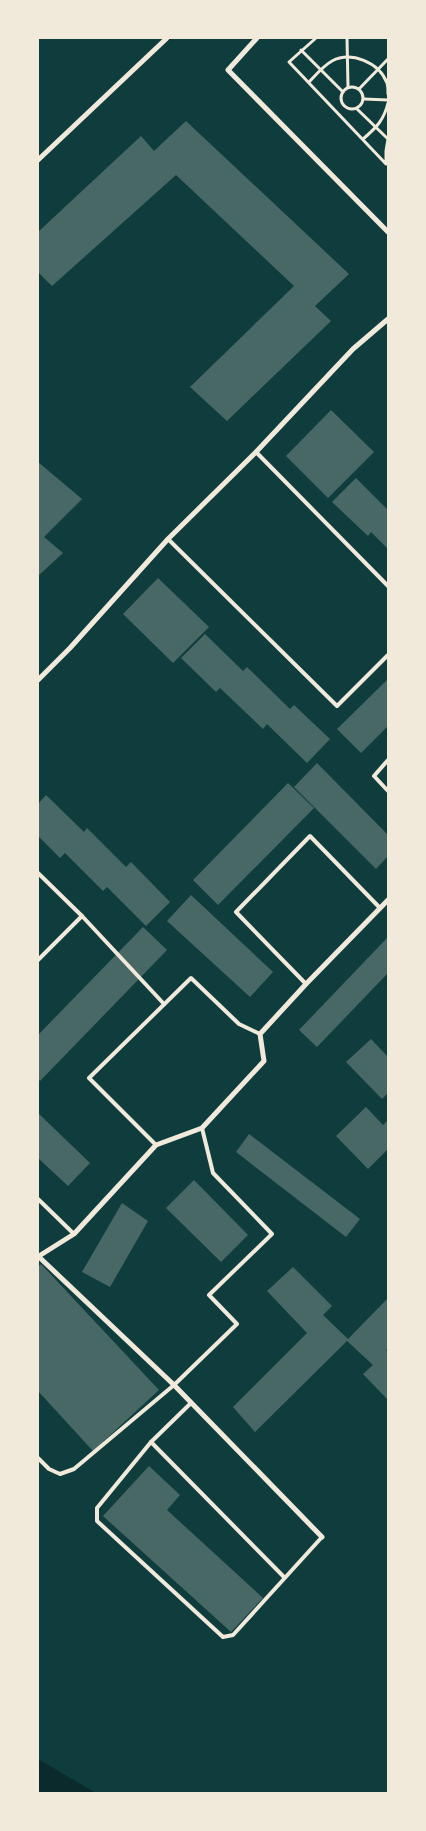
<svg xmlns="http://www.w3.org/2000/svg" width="426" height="1831" font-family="Roboto,sans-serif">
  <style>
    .water { fill: #0a2a2b }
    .building { fill: #486865 }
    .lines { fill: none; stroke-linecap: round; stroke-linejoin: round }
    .path { stroke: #f1e9da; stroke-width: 3 }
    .service { stroke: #f1e9da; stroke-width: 4 }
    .minor { stroke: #f1e9da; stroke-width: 5 }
  </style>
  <rect width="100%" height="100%" fill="#0f3d3e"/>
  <polygon class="water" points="38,1759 96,1793 38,1793"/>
  <g class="building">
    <polygon points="186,121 349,274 315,306 331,321 227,421 190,387 294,286 176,175 52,286 38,272 38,232 141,136 154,151"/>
    <polygon points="331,410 374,452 328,498 286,456"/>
    <polygon points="38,462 82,499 44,537 63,553 38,576"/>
    <polygon points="356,478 388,510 388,549 371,532 368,536 332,502"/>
    <polygon points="158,578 209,627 173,663 123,614"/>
    <polygon points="205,634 243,671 247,667 290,709 294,705 330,739 307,763 267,724 263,729 220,688 216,692 181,658"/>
    <polygon points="388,679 388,726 361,753 337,729"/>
    <polygon points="317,763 388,835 388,856 376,869 294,787"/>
    <polygon points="288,783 314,808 218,905 193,880"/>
    <polygon points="46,795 84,832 87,828 126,867 131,862 170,902 146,926 107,887 103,891 65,853 60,858 38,836 38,804"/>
    <polygon points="191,895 273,972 250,997 167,921"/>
    <polygon points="143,927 167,950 40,1081 38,1078 38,1035"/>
    <polygon points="388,937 388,973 317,1047 299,1030"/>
    <polygon points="371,1039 388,1057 388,1093 382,1099 346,1062"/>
    <polygon points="366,1107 383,1125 388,1120 388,1149 368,1169 336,1136"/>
    <polygon points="38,1113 90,1163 68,1186 38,1158"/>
    <polygon points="249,1134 360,1219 346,1237 236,1152"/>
    <polygon points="194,1180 248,1235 221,1262 166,1208"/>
    <polygon points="122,1203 148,1221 110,1287 82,1272"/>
    <polygon points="41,1264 159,1390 93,1451 38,1391 38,1267"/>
    <polygon points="293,1267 332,1306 323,1315 348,1339 388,1298 388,1348 386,1350 388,1353 388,1400 363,1374 373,1365 347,1341 255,1432 233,1407 307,1333 267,1291"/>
    <polygon points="149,1466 180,1495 167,1510 263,1598 231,1632 103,1516"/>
  </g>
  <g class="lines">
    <g class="path">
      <polyline points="316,38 289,62 386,164 386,151 388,139"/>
      <polyline points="347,38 348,87"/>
      <polyline points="301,50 343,92"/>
      <path d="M 309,82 C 315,76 323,66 332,61 C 351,51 379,62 387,83 C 388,86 388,91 388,94"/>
      <circle cx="352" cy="98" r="11"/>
      <polyline points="359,89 388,59"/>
      <polyline points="364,99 388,100"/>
      <polyline points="357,109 388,139"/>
      <path d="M 363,139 C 376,128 384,120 388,103"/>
    </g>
    <g class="service">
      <polyline points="256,452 388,586"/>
      <polyline points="168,539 337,706 388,655"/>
      <polyline points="388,760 374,776 388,791"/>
      <polyline points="38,873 82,916 164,1004"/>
      <polyline points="38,960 82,916"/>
      <polyline points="306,984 236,912 310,836 380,908"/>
      <polyline points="156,1145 89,1078 191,978 239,1024 260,1034"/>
      <polyline points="38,1199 74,1234"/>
      <polyline points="191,1403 151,1442 284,1577"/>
      <polyline points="151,1442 97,1508 97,1521 223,1637 233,1635 322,1537"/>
      <polyline points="38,1458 49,1469 60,1474 74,1469 174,1385 237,1324 209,1295 272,1234 213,1173 202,1128"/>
    </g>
    <g class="minor">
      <polyline points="257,38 228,70 388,232"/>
      <polyline points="38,160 167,38"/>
      <polyline points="38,680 70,648 168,539 256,452 353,349 388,319"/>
      <polyline points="38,1256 174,1385 322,1537"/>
      <polyline points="39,1256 74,1234 156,1145 202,1128 264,1061 260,1034 306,984 388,900"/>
    </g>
  </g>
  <rect width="426" height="1831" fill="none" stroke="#f1e9da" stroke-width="78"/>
</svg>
